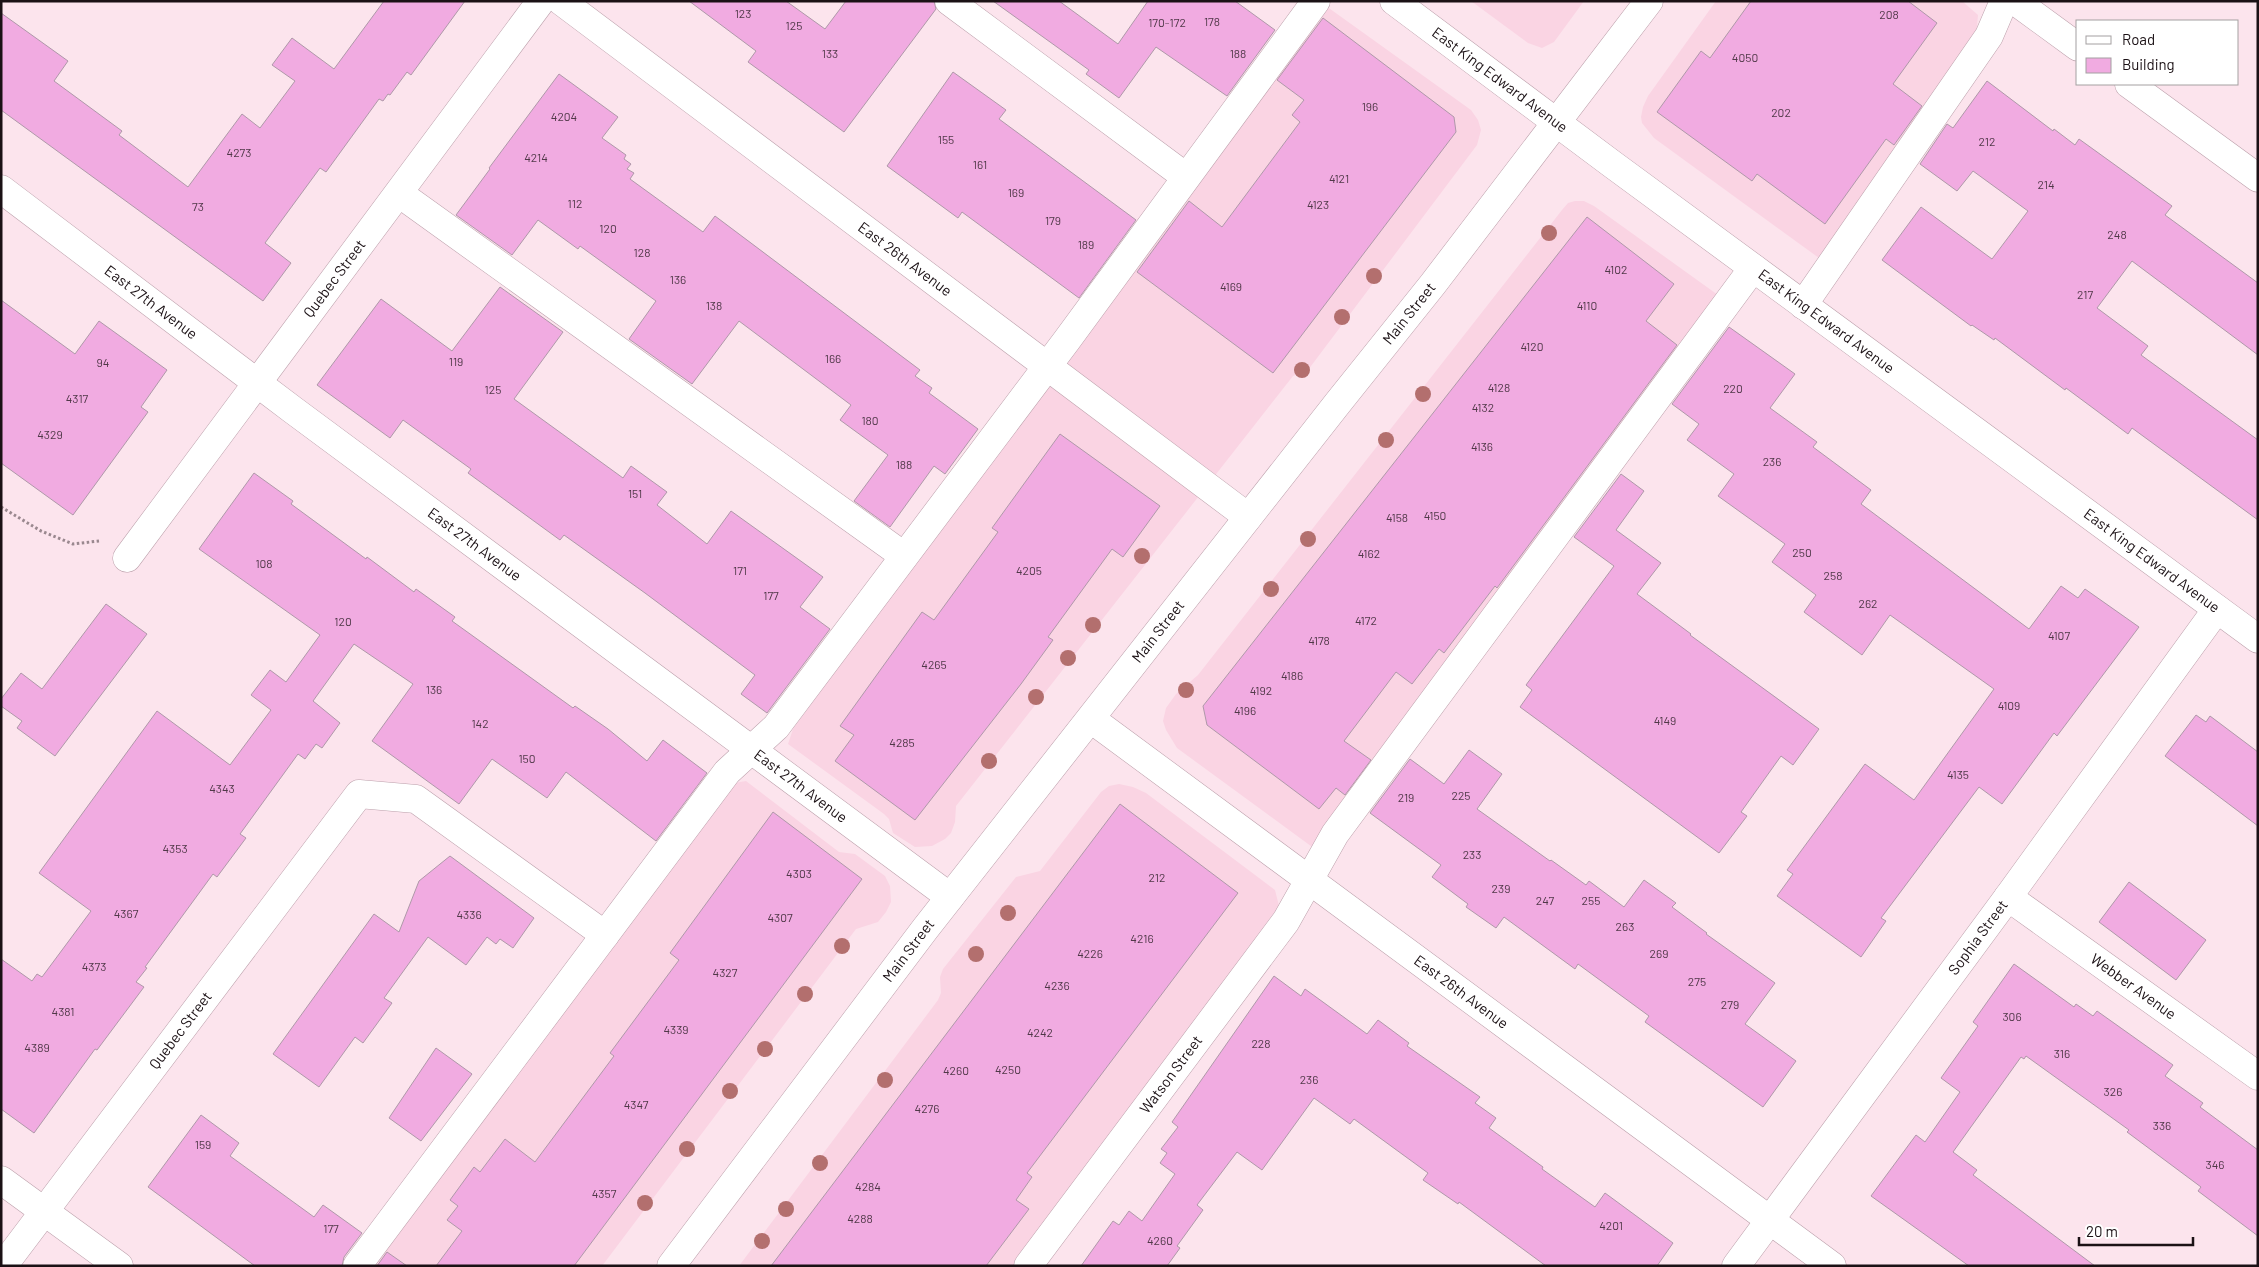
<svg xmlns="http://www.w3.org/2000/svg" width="2259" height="1267" font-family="Barlow,sans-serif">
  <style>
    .built { fill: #fad4e3 }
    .building { fill: #f1abe1; stroke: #af98a9 }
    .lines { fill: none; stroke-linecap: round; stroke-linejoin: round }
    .minor-casing { stroke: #bca0ab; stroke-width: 29 }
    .major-casing { stroke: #bca0ab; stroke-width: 29 }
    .path { stroke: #9a888f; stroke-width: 3; stroke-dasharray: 2.5 2.5; stroke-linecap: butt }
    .minor { stroke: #fff; stroke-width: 28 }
    .major { stroke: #fff; stroke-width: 28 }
    .tree { fill: #b36f6e }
    .labels { text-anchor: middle; stroke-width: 4; stroke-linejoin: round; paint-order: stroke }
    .number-label { font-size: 12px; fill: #503848 }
    .street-label { font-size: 15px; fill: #1b1115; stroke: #fff }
  </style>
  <rect width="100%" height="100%" fill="#fce4ed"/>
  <g class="built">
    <polygon points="1471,1 1584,1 1554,42 1542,48 1528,43"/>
    <polygon points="1716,1 1962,1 1978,15 1976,37 1819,258 1654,138 1642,123 1641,117 1643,107 1648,96"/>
    <polygon points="1326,6 1471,110 1478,120 1481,130 1477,145 1308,370 1293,376 956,806 955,822 951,833 945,839 932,846 915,847 893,833 889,819 884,814 788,744 793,729 1311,16"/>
    <polygon points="1575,201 1584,201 1594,206 1725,300 1319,852 1177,748 1166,730 1163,721 1166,708 1176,694 1198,675 1562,210 1568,203"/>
    <polygon points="746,781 839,852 855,854 885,876 890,886 891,902 886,912 878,922 856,929 602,1266 371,1266 728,784"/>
    <polygon points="1119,784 1133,787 1146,793 1275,890 1279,906 1015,1266 739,1266 938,1000 941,993 940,977 943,969 1016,877 1040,871 1101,792 1109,786"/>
  </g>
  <g class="building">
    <polygon points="384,1 465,1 411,75 407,72 390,95 388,94 383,101 379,99 326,172 320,168 265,243 291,263 263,301 1,110 1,13 68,61 54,81 122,131 119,135 188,187 242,114 260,128 295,81 272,65 292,38 334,69"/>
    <polygon points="689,1 786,1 825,29 846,1 934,1 936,9 844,132 748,62 756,51"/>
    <polygon points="993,1 1059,1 1118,44 1148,1 1235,1 1275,30 1227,96 1156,47 1119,98 1086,74 1089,70"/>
    <polygon points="1751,1 1908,1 1937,23 1893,84 1922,106 1894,145 1886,139 1825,224 1757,174 1752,181 1657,112 1701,51 1710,58"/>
    <polygon points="1323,18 1454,117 1456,132 1273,373 1137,272 1189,201 1222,227 1300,122 1292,115 1304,100 1277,80"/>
    <polygon points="953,72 1006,110 999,119 1136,220 1079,298 962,212 958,218 887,166"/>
    <polygon points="559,74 618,117 602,138 626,155 624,159 631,164 627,169 634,173 630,179 703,232 715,216 920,370 915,376 932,388 929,393 978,429 945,474 934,466 890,527 854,501 888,455 840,420 851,405 739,321 692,384 629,339 656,301 580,246 578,249 538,220 512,255 456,215 490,169 489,168"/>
    <polygon points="1987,81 2053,131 2054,129 2075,145 2079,139 2172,206 2165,215 2258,283 2258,355 2132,261 2097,308 2148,346 2141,355 2258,440 2258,520 2132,428 2128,434 2066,388 2065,390 1995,338 1994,340 1972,325 1971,326 1882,260 1921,207 1992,259 2028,211 1973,171 1957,191 1920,164 1947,124 1953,128"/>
    <polygon points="1587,217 1674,284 1646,321 1677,345 1497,588 1495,586 1444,653 1439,649 1412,684 1396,672 1344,741 1371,760 1345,795 1336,788 1319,809 1207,725 1203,706"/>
    <polygon points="500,287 563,332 514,399 623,478 631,466 667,492 657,505 707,544 731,511 823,577 800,607 830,629 767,713 741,694 755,675 645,593 564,535 560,540 468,473 471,469 403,420 390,438 317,385 381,299 452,351"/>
    <polygon points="1,300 75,354 99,321 167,370 141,407 148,412 73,515 1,463"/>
    <polygon points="1729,327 1795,374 1770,408 1817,442 1813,447 1871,490 1861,504 2029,629 2061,586 2078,598 2085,589 2139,627 2057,736 2054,733 2002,804 1979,787 1881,918 1886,921 1861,957 1777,896 1793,874 1787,870 1865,764 1914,800 1994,689 1890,615 1862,655 1804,612 1816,595 1772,562 1785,544 1718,496 1734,474 1687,440 1699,424 1672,404"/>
    <polygon points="1060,434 1160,506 1123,557 1112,549 1048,637 1053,640 1021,684 915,820 835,761 854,735 840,726 922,612 934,620 998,532 992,528"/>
    <polygon points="254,473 293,501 291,504 366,559 367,557 414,592 416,589 455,617 452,621 573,708 575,706 608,729 647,761 663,740 707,773 656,841 566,772 547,798 492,759 459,804 372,741 413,684 354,644 313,701 340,723 322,748 316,744 305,759 298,754 240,834 246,838 217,877 213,874 145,967 147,968 136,982 144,987 97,1050 95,1049 34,1133 1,1109 1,959 32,981 37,974 42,977 91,911 39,873 157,711 230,765 271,710 251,695 270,670 286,682 320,635 199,549"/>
    <polygon points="1621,474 1644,491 1616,530 1661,563 1637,594 1691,634 1690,635 1819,729 1793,765 1781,756 1741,812 1747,816 1719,853 1520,707 1532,690 1526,685 1614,566 1574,537"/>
    <polygon points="106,604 147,634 55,756 17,728 22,721 1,706 1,699 21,673 42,689"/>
    <polygon points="2196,715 2206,722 2210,716 2258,752 2258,826 2165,756"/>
    <polygon points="1469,750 1502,774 1477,809 1550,861 1551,860 1586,885 1589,881 1624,907 1644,880 1676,903 1672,907 1707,933 1706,934 1775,983 1745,1024 1796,1061 1763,1107 1645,1022 1649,1016 1578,964 1575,969 1504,917 1496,928 1466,907 1468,904 1432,877 1441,865 1370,813 1410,759 1444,784"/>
    <polygon points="1120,804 1238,893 1027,1173 1032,1177 1016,1200 1029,1209 986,1266 771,1266"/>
    <polygon points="773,812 862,879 574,1266 436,1266 462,1231 447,1220 458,1206 450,1200 474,1167 480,1172 505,1139 535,1162 614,1056 610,1053 679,960 670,953"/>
    <polygon points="450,856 534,918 513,948 500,939 496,944 487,937 466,965 428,937 384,998 392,1003 363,1043 355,1037 319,1087 273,1054 374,914 399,932 419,881"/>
    <polygon points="2129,882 2206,940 2176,980 2099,922"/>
    <polygon points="2014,964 2074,1007 2076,1004 2093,1016 2097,1011 2173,1065 2165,1076 2203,1103 2200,1107 2258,1150 2258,1236 2198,1191 2201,1187 2127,1132 2129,1130 2026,1056 2024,1059 2021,1057 1953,1152 1977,1170 1973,1175 2095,1266 1969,1266 1871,1196 1916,1135 1925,1142 1960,1092 1941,1078 1978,1026 1973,1022"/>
    <polygon points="1274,976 1301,996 1305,989 1367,1034 1378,1020 1409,1043 1407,1046 1480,1097 1475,1103 1496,1118 1489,1128 1543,1167 1542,1169 1595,1207 1605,1193 1673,1243 1657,1266 1546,1266 1459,1202 1458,1204 1423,1180 1428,1173 1354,1119 1350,1124 1314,1098 1262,1170 1237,1152 1197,1205 1203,1210 1177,1246 1180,1248 1167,1266 1081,1266 1113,1221 1119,1225 1129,1211 1142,1221 1175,1174 1160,1163 1167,1153 1161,1149 1178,1127 1172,1122"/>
    <polygon points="436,1048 472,1074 421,1141 389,1118"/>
    <polygon points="201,1115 239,1143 230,1156 314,1217 323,1205 362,1233 344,1257 342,1266 255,1266 148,1187"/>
    <polygon points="387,1252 407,1266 377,1266"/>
  </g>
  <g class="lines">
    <defs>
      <g id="minor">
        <path id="s1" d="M 561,1 L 1248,517"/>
        <polyline points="949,1 1186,177"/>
        <polyline points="2015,1 2078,47"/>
        <polyline points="2129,84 2258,178"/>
        <path id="s2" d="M 1,189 L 293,410 L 950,897"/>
        <polyline points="400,194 904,556"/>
        <polyline points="1803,305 1989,36 2004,1"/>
        <path id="s3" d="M 127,558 L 541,1"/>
        <path id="s4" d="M 1091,719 L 1832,1266"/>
        <path id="s5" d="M 2008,897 L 2258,1076"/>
        <polyline points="1,1180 119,1266"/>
        <path id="s6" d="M 3,1266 L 359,794 L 416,799 L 605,935"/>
        <polyline points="357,1266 727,772 776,727 1067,340 1316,1"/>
        <path id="s7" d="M 1028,1266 L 1286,921 L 1335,834 L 1753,268"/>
        <path id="s8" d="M 1736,1266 L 2008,897 L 2217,609"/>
      </g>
      <g id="major">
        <path id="s9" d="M 1394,1 L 1612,164 L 2258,639"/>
        <path id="s10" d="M 671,1266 L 925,929 L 1337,404 L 1433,284 L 1649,1"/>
      </g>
    </defs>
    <use href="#minor" class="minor-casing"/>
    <use href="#major" class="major-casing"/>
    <polyline class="path" points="1,507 41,531 73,544 99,541"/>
    <use href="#minor" class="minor"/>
    <use href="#major" class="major"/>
  </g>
  <g class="tree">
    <circle cx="1549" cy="233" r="8"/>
    <circle cx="1374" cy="276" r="8"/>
    <circle cx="1342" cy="317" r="8"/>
    <circle cx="1302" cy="370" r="8"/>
    <circle cx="1423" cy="394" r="8"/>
    <circle cx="1386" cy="440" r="8"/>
    <circle cx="1308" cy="539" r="8"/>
    <circle cx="1142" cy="556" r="8"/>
    <circle cx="1271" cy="589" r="8"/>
    <circle cx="1093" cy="625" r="8"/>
    <circle cx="1068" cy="658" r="8"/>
    <circle cx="1186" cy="690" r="8"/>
    <circle cx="1036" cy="697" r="8"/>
    <circle cx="989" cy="761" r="8"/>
    <circle cx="1008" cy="913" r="8"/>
    <circle cx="842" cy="946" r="8"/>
    <circle cx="976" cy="954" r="8"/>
    <circle cx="805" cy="994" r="8"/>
    <circle cx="765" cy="1049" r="8"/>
    <circle cx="885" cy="1080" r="8"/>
    <circle cx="730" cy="1091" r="8"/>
    <circle cx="687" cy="1149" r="8"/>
    <circle cx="820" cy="1163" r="8"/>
    <circle cx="645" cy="1203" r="8"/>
    <circle cx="786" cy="1209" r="8"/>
    <circle cx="762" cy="1241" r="8"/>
  </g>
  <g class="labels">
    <g class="number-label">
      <text x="743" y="18">123</text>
      <text x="1889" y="19">208</text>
      <text x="1212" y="26">178</text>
      <text x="1167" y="27">170-172</text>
      <text x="794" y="30">125</text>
      <text x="830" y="58">133</text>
      <text x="1238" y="58">188</text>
      <text x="1745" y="62">4050</text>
      <text x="1370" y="111">196</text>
      <text x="1781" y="117">202</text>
      <text x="564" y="121">4204</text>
      <text x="946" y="144">155</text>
      <text x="1987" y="146">212</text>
      <text x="239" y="157">4273</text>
      <text x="536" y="162">4214</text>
      <text x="980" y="169">161</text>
      <text x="1339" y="183">4121</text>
      <text x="2046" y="189">214</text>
      <text x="1016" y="197">169</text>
      <text x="575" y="208">112</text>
      <text x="1318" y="209">4123</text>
      <text x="198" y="211">73</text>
      <text x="1053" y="225">179</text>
      <text x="608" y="233">120</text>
      <text x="2117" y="239">248</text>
      <text x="1086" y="249">189</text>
      <text x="642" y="257">128</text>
      <text x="1616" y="274">4102</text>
      <text x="678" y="284">136</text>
      <text x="1231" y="291">4169</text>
      <text x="2085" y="299">217</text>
      <text x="714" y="310">138</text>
      <text x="1587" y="310">4110</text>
      <text x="1532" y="351">4120</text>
      <text x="833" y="363">166</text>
      <text x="456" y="366">119</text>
      <text x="103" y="367">94</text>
      <text x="1499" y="392">4128</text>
      <text x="1733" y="393">220</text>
      <text x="493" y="394">125</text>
      <text x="77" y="403">4317</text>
      <text x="1483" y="412">4132</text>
      <text x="870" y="425">180</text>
      <text x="50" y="439">4329</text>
      <text x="1482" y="451">4136</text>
      <text x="1772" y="466">236</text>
      <text x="904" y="469">188</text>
      <text x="635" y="498">151</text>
      <text x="1435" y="520">4150</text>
      <text x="1397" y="522">4158</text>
      <text x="1802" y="557">250</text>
      <text x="1369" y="558">4162</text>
      <text x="264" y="568">108</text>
      <text x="740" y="575">171</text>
      <text x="1029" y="575">4205</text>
      <text x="1833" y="580">258</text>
      <text x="771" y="600">177</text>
      <text x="1868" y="608">262</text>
      <text x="1366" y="625">4172</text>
      <text x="343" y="626">120</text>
      <text x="2059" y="640">4107</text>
      <text x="1319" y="645">4178</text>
      <text x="934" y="669">4265</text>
      <text x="1292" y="680">4186</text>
      <text x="434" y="694">136</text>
      <text x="1261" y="695">4192</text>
      <text x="2009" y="710">4109</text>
      <text x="1245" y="715">4196</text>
      <text x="1665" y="725">4149</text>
      <text x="480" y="728">142</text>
      <text x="902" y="747">4285</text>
      <text x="527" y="763">150</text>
      <text x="1958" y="779">4135</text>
      <text x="222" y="793">4343</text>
      <text x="1461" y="800">225</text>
      <text x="1406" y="802">219</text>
      <text x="175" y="853">4353</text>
      <text x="1472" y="859">233</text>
      <text x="799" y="878">4303</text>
      <text x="1157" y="882">212</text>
      <text x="1501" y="893">239</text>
      <text x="1545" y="905">247</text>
      <text x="1591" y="905">255</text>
      <text x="126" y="918">4367</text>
      <text x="469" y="919">4336</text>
      <text x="780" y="922">4307</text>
      <text x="1625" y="931">263</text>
      <text x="1142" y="943">4216</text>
      <text x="1090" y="958">4226</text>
      <text x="1659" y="958">269</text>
      <text x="94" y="971">4373</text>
      <text x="725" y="977">4327</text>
      <text x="1697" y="986">275</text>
      <text x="1057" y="990">4236</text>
      <text x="1730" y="1009">279</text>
      <text x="63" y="1016">4381</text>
      <text x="2012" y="1021">306</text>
      <text x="676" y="1034">4339</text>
      <text x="1040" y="1037">4242</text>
      <text x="1261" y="1048">228</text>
      <text x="37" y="1052">4389</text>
      <text x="2062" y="1058">316</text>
      <text x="1008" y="1074">4250</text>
      <text x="956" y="1075">4260</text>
      <text x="1309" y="1084">236</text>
      <text x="2113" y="1096">326</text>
      <text x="636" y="1109">4347</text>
      <text x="927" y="1113">4276</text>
      <text x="2162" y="1130">336</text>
      <text x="203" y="1149">159</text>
      <text x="2215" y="1169">346</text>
      <text x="868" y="1191">4284</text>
      <text x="604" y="1198">4357</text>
      <text x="860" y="1223">4288</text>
      <text x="1611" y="1230">4201</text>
      <text x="331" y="1233">177</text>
      <text x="1160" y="1245">4260</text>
    </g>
    <g class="street-label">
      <text dy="5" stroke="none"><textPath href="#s9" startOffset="132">East King Edward Avenue</textPath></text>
      <text dy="5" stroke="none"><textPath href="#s1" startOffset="430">East 26th Avenue</textPath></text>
      <text dy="5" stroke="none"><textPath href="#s3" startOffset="348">Quebec Street</textPath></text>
      <text dy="5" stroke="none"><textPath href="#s2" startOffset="188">East 27th Avenue</textPath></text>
      <text dy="5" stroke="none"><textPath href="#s10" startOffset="1205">Main Street</textPath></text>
      <text dy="5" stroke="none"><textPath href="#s9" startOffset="538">East King Edward Avenue</textPath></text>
      <text dy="5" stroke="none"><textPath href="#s2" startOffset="592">East 27th Avenue</textPath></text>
      <text dy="5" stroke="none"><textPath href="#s9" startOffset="942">East King Edward Avenue</textPath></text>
      <text dy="5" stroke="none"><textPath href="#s10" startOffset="800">Main Street</textPath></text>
      <text dy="5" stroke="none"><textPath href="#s2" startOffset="998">East 27th Avenue</textPath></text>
      <text dy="5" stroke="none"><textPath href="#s8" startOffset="408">Sophia Street</textPath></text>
      <text dy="5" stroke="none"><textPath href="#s10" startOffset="395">Main Street</textPath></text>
      <text dy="5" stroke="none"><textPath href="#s5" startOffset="154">Webber Avenue</textPath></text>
      <text dy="5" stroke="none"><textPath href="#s4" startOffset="460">East 26th Avenue</textPath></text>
      <text dy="5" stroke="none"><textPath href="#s6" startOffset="295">Quebec Street</textPath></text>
      <text dy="5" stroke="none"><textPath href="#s7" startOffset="239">Watson Street</textPath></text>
    </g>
  </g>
  <rect width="2259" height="1267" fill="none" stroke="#1b1115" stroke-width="5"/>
  <rect x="2076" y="20" width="162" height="65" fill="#ffffff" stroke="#a4a0a1"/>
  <rect x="2086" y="36" width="25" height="8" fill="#ffffff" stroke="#a4a0a1"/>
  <text x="2122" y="45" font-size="15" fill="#1b1115">Road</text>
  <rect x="2086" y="58" width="25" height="15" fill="#f1abe1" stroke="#a4a0a1"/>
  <text x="2122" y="70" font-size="15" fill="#1b1115">Building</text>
  <path d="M2079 1237v8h114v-8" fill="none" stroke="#1b1115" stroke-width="2.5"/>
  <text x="2086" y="1237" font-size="15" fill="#1b1115" stroke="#ffffff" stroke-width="4" paint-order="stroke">20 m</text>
</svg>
